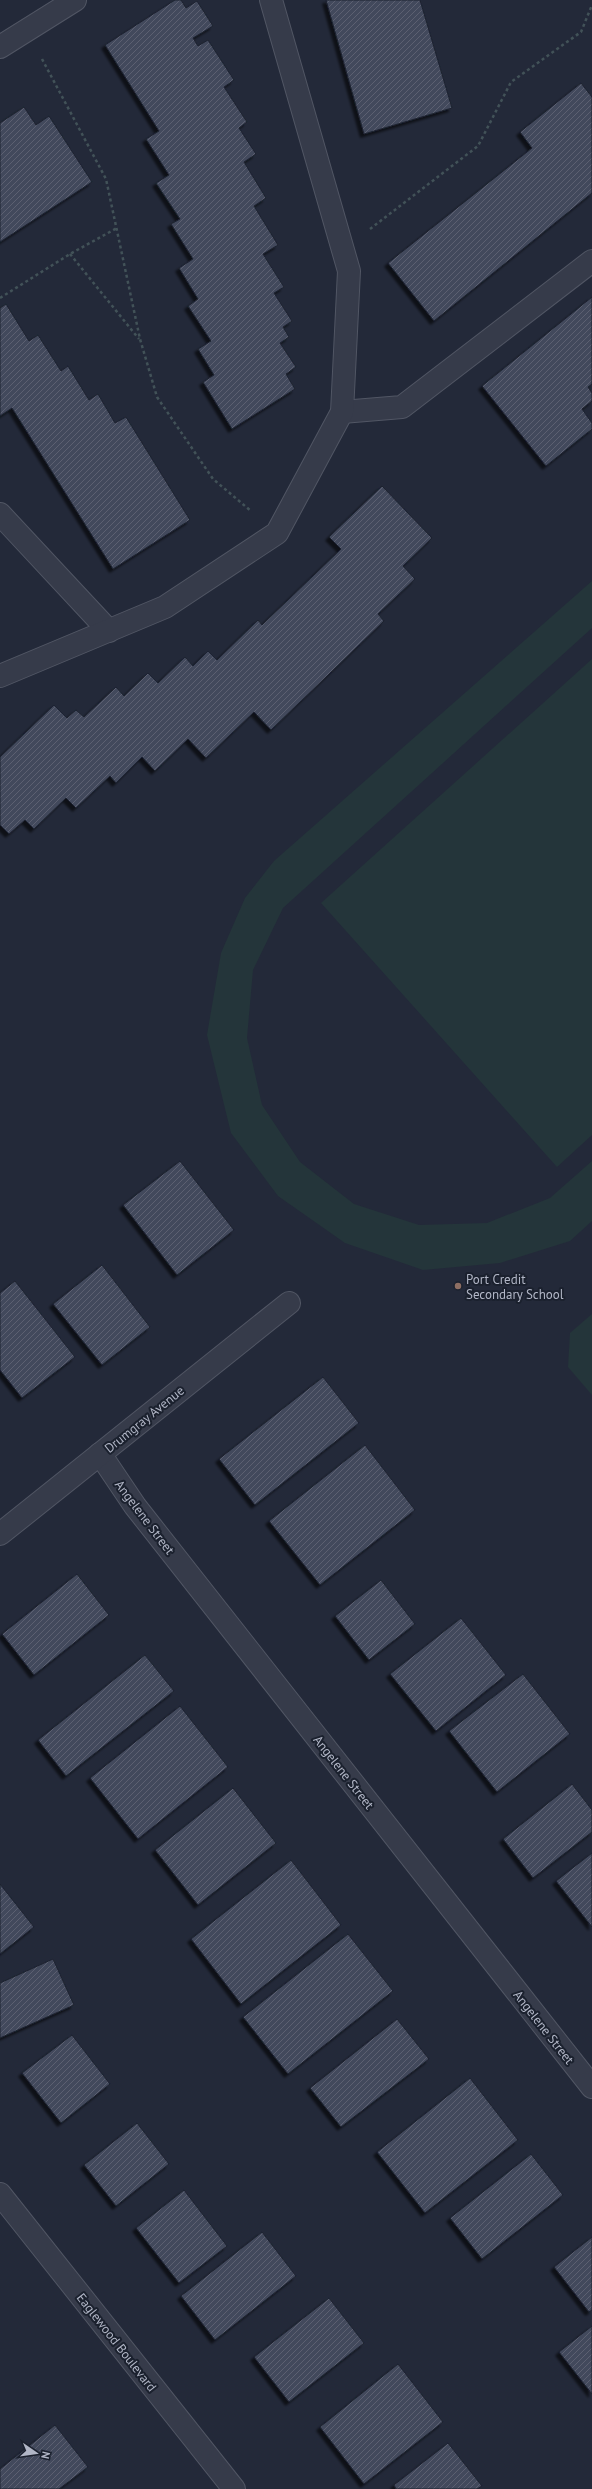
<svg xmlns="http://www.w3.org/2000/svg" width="592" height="2489" font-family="'PT Sans',sans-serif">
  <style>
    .pitch { fill: #24353a }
    .building { fill: url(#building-hatch); stroke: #1d2330; filter: url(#shadow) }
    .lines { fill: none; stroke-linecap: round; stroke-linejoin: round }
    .service-casing { stroke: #515664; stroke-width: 24 }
    .minor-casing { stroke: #515664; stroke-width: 24 }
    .path { stroke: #425258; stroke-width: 2.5; stroke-dasharray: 3 3; stroke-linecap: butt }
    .service { stroke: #363b4a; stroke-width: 22 }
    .minor { stroke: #363b4a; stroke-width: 22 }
    .education-dot { fill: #8d6e63; stroke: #1b212e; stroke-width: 1.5 }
    .labels { text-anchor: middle; stroke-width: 4; stroke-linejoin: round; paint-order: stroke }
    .poi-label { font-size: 13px; fill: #b1b6c6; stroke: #1b212e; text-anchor: start }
    .street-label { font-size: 13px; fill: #b1b6c6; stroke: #1b212e }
  </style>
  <defs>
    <pattern id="building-hatch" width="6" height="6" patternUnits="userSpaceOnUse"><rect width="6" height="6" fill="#42485b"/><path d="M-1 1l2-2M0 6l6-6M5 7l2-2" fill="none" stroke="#5b6071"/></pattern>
    <filter id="shadow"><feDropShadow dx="-3.5" dy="3.5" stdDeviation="1" flood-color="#0009"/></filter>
  </defs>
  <rect width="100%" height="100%" fill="#232939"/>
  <g class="pitch">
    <polygon points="592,581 592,628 283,908 253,970 247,1038 262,1105 300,1162 354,1204 419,1225 487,1223 550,1198 592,1161 592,1221 570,1241 500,1263 423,1270 345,1243 278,1196 231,1133 207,1035 221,953 245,898 274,861"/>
    <polygon points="592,659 592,1135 557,1167 321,903"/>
    <polygon points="592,1314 592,1395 568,1367 570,1333"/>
  </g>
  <g class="building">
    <polygon points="175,0 181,0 186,8 197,1 213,26 193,38 198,46 208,40 234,80 224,87 247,122 239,128 256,154 244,162 266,198 254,206 278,245 263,254 284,287 274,293 292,321 283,327 289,337 280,343 296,367 286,374 295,389 232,429 203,382 214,375 198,349 211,341 188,306 198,299 179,268 193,259 171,224 180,219 156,183 169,175 146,139 159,131 105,45"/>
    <polygon points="326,0 420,0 452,108 364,134"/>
    <polygon points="581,83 592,97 592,193 434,321 388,263 532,148 520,132"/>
    <polygon points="24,107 36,125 49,116 92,182 0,242 0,123"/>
    <polygon points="592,297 592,384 588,387 592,393 592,401 582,409 592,423 592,429 546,466 482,386"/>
    <polygon points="6,304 29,341 38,335 61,371 68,366 89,400 98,394 115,423 126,417 190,520 113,569 12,408 0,416 0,308"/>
    <polygon points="382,486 432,538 403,566 415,579 378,614 384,621 271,730 254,712 206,758 188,739 155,771 142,757 116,783 110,776 76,808 66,798 34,829 25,820 9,834 0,825 0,757 54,705 67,718 76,710 84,717 116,687 124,696 148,673 158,683 185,657 193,666 208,651 217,660 258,620 262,625 341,549 329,537"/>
    <polygon points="180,1161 234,1230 177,1275 123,1205"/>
    <polygon points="102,1265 150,1327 102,1365 53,1304"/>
    <polygon points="15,1281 75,1357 22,1398 0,1370 0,1293"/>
    <polygon points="323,1377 359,1423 255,1505 219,1459"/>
    <polygon points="365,1445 415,1510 320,1585 269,1521"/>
    <polygon points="77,1574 109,1615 34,1675 2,1634"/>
    <polygon points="381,1580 415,1624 369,1660 335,1616"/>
    <polygon points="461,1618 506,1675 436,1731 390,1674"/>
    <polygon points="145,1655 174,1691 66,1776 38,1740"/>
    <polygon points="523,1674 570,1734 497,1792 449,1731"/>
    <polygon points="180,1706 228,1767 138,1839 90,1778"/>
    <polygon points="572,1784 592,1810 592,1832 533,1878 503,1839"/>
    <polygon points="233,1788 276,1843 198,1905 155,1850"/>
    <polygon points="592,1853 592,1927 556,1881"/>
    <polygon points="291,1860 341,1925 241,2004 191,1939"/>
    <polygon points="0,1884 34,1927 0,1954"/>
    <polygon points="348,1934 393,1991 288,2074 243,2017"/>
    <polygon points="53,1959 74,2005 0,2038 0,1983"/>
    <polygon points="397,2019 429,2059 341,2127 310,2088"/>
    <polygon points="72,2035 110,2084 61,2123 22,2073"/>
    <polygon points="470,2078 518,2140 425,2213 377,2152"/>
    <polygon points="137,2123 169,2164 116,2206 84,2165"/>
    <polygon points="531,2154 563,2195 482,2259 450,2218"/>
    <polygon points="184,2190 227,2246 179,2283 136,2228"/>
    <polygon points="262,2232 296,2276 215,2340 181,2296"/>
    <polygon points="592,2237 592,2310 589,2312 554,2267"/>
    <polygon points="329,2298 364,2343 289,2402 254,2357"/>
    <polygon points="592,2326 592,2394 559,2352"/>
    <polygon points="398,2364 443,2422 364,2484 320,2427"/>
    <polygon points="55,2425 88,2467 59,2489 0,2489 0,2469"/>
    <polygon points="448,2443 482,2486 477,2489 396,2489 394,2485"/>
  </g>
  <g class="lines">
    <defs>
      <g id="service">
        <polyline points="0,47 75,0"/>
        <polyline points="342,412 402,407 592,261"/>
        <polyline points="0,514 109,631"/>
        <polyline points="0,676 165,607 277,533 342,412 349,271 271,0"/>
      </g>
      <g id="minor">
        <polyline points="100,1454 135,1506 592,2087"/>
        <polyline points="0,1534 289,1303"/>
        <polyline points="0,2194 234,2489"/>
      </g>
    </defs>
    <use href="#service" class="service-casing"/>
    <use href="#minor" class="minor-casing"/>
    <g class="path">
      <polyline points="42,59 106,179 140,339 157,397 213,479 251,511"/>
      <polyline points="370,229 478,146 511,82 581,32 592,5"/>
      <polyline points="70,254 139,339"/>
      <polyline points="0,298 70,254 117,228"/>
    </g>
    <use href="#service" class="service"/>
    <use href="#minor" class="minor"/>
  </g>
  <circle class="education-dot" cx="458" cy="1286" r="4"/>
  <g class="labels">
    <g class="poi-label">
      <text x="466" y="1284">Port Credit<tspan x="466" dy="15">Secondary School</tspan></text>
    </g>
    <g class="street-label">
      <text transform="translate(144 1419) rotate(-39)" y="5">Drumgray Avenue</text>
      <text transform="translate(145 1517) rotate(53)" y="5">Angelene Street</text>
      <text transform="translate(344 1772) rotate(52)" y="5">Angelene Street</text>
      <text transform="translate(544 2027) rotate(52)" y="5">Angelene Street</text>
      <text transform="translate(117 2342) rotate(52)" y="5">Eaglewood Boulevard</text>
    </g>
  </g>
  <g transform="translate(36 2453) rotate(103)" stroke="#1b212e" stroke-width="3" paint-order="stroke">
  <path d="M0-3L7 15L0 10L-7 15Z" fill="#b1b6c6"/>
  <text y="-6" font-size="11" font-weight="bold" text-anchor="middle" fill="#b1b6c6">N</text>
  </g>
</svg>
